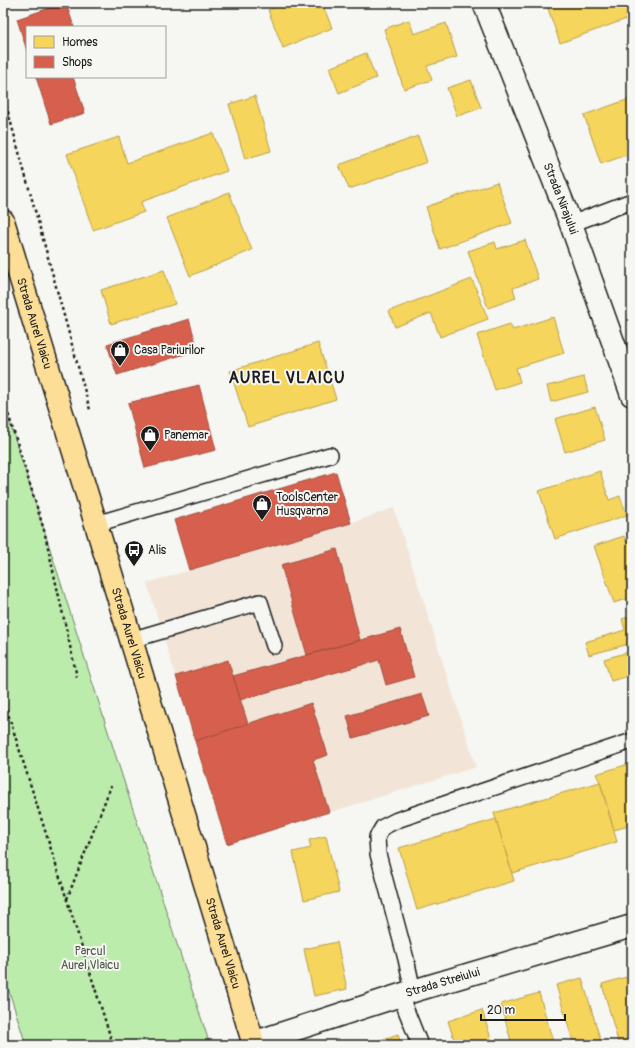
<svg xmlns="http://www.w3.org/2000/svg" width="635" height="1048" font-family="Pangolin,sans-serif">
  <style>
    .built { fill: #f2e5d7 }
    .green { fill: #bcecac; stroke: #6c8464 }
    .homes { fill: #f6d55c; stroke: #b59e49 }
    .shops { fill: #d6604d; stroke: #9e4c3e }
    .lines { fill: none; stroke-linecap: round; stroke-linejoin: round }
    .service-casing { stroke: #1c1c1c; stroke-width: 18 }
    .minor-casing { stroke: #1c1c1c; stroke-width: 25 }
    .primary-casing { stroke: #1c1c1c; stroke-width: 25 }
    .path { stroke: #1c1c1c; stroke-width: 2.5; stroke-dasharray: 3 3; stroke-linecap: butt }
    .service { stroke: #f6f6f2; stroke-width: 15 }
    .minor { stroke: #f6f6f2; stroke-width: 22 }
    .primary { stroke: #fdde96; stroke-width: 22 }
    .labels { text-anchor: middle; stroke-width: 4; stroke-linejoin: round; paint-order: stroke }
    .street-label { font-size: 12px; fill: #1c1c1c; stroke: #f6f6f2 }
    .poi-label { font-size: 12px; fill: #1c1c1c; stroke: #f6f6f2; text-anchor: start }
    .park-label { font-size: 12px; fill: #4c5a47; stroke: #f6f6f2 }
    .district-label { font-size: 16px; font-weight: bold; letter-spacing: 1px; fill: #1c1c1c; stroke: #f6f6f2 }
  </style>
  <rect width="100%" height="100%" fill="#f6f6f2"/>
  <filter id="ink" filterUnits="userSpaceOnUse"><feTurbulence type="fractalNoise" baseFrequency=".025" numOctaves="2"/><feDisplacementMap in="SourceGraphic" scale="8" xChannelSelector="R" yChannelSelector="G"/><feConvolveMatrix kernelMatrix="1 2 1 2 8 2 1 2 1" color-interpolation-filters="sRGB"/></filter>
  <g filter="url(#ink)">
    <polygon class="built" points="394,508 476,767 227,844 147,583 351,523"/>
    <polygon class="green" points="3,401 126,788 210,1045 26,1045 3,972"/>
    <g class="homes">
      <polygon points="286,3 322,3 332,28 283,48 268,10"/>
      <polygon points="546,3 632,3 632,17 560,43"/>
      <polygon points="409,20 414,34 446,23 457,57 427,66 432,80 404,89 384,29"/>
      <polygon points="366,53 376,78 339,93 329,68"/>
      <polygon points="471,80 481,108 457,116 447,88"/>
      <polygon points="255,96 271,151 245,159 229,104"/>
      <polygon points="632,98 632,153 601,164 584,115"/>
      <polygon points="213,133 227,171 141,202 144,212 93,230 67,154 119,137 127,163"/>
      <polygon points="418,136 427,162 349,189 339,165"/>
      <polygon points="497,182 512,223 440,249 426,207"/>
      <polygon points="229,192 252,250 190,276 167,218"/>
      <polygon points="632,232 632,244 628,233"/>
      <polygon points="525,240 538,279 513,288 516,298 488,308 468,251 495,242 497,249"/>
      <polygon points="164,270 175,304 111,324 101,290"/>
      <polygon points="472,279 488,319 440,337 431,313 395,327 389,311"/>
      <polygon points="553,317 564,353 516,368 520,382 495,390 477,335 510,324 513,330"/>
      <polygon points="318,343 336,399 248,427 230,371"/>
      <polygon points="584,377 588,392 551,402 547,386"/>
      <polygon points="595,407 605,440 565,452 555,419"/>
      <polygon points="600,471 609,500 620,496 627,515 555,539 539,491"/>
      <polygon points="624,536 626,542 632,540 632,597 614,603 594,546"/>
      <polygon points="632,616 632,643 589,655 585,642 625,630 622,619"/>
      <polygon points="632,651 632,675 611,681 604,659"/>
      <polygon points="632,763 632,825 614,830 600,782 596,774"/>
      <polygon points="600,782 617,842 512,873 494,813"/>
      <polygon points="496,819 514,881 417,910 399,848"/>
      <polygon points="326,836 339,892 304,900 293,852 311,848 309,840"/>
      <polygon points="337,942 347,989 314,996 304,949"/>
      <polygon points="630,976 632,985 632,1045 619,1045 602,984"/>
      <polygon points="582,978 602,1045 574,1045 556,985"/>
      <polygon points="539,993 554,1045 512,1045 501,1004"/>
      <polygon points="482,1010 493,1045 456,1045 448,1021"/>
      <polygon points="398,1034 401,1045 366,1045"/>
    </g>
    <g class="shops">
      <polygon points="64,3 66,3 74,27 27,27 27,51 17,19"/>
      <polygon points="36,77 73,77 85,113 51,124"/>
      <polygon points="189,319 198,350 117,375 107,344"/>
      <polygon points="199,385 216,450 145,468 128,403"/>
      <polygon points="336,472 351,523 189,570 174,520"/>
      <polygon points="337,549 360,640 307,655 281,565"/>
      <polygon points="400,629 414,677 386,685 379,660 240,700 233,676"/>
      <polygon points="228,660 248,724 195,741 176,676"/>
      <polygon points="422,694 429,716 353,738 347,716"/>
      <polygon points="311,703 328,755 313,760 329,812 227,844 195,741"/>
    </g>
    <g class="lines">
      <defs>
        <g id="service">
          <polyline points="571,224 632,201"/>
          <polyline points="96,524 330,455"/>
          <polyline points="131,640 260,602 274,646"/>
          <polyline points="413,991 406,959 378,854 377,837 383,827 397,820 632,741"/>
          <polyline points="400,995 420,1045"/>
        </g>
        <g id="minor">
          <path id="s1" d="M 484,3 L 571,224 L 632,395"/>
          <path id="s2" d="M 253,1043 L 413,991 L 632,926"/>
        </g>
        <g id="primary">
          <path id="s3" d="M 3,221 L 96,524 L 254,1045"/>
        </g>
      </defs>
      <use href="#service" class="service-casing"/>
      <use href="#minor" class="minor-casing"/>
      <use href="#primary" class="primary-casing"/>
      <g class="path">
        <polyline points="3,94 90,410"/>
        <polyline points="3,397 44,530 77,677"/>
        <polyline points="3,698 113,1045"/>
        <polyline points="67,899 111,786"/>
      </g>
      <use href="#service" class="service"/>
      <use href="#minor" class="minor"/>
      <use href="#primary" class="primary"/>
    </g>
  </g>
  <defs>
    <symbol id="shop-pin" viewBox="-11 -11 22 30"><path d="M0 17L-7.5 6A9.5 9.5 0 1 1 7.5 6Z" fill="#1c1c1c" stroke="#f6f6f2"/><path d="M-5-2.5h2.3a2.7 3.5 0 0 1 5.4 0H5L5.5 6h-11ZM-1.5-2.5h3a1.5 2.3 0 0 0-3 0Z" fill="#fff"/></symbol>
    <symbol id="bus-pin" viewBox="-11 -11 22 30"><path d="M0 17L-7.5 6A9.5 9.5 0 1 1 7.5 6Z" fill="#1c1c1c" stroke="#f6f6f2"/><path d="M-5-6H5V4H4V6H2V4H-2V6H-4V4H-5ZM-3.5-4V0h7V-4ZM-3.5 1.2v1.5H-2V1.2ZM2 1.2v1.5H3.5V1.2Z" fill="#fff"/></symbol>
  </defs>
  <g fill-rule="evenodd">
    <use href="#shop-pin" x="109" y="339" width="22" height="30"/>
    <use href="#shop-pin" x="139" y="424" width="22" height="30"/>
    <use href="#shop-pin" x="251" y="493" width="22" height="30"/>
    <use href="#bus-pin" x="123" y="539" width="22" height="30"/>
  </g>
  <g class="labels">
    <g class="street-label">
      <text dy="4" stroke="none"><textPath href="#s1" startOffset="210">Strada Nirajului</textPath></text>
      <text dy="4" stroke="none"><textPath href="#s3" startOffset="107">Strada Aurel Vlaicu</textPath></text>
      <text dy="4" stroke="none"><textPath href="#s3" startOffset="431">Strada Aurel Vlaicu</textPath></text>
      <text dy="4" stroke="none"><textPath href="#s3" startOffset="755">Strada Aurel Vlaicu</textPath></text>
      <text dy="4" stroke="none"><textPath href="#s2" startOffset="199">Strada Streiului</textPath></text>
    </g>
    <g class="poi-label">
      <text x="134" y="354">Casa Pariurilor</text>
      <text x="164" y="439">Panemar</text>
      <text x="276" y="501">ToolsCenter<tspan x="276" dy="14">Husqvarna</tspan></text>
      <text x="148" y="554">Alis</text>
    </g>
    <g class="park-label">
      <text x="90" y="955">Parcul<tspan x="90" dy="14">Aurel Vlaicu</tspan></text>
    </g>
    <g class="district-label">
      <text x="287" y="383">AUREL VLAICU</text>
    </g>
  </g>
  <rect width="635" height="1048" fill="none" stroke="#f6f6f2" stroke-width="16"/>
  <rect x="8" y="8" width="619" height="1032" fill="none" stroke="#1c1c1c" stroke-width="1.5" filter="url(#ink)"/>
  <rect x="26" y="26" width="140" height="52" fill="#f6f6f2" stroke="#9f9f9c"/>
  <rect x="34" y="36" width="20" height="12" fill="#f6d55c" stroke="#9f9f9c"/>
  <text x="62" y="46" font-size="12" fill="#1c1c1c">Homes</text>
  <rect x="34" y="56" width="20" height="12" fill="#d6604d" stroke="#9f9f9c"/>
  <text x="62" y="66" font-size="12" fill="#1c1c1c">Shops</text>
  <path d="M481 1014v6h84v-6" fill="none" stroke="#1c1c1c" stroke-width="2"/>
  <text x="487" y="1014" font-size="12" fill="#1c1c1c" stroke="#f6f6f2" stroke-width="3" paint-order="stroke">20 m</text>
</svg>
